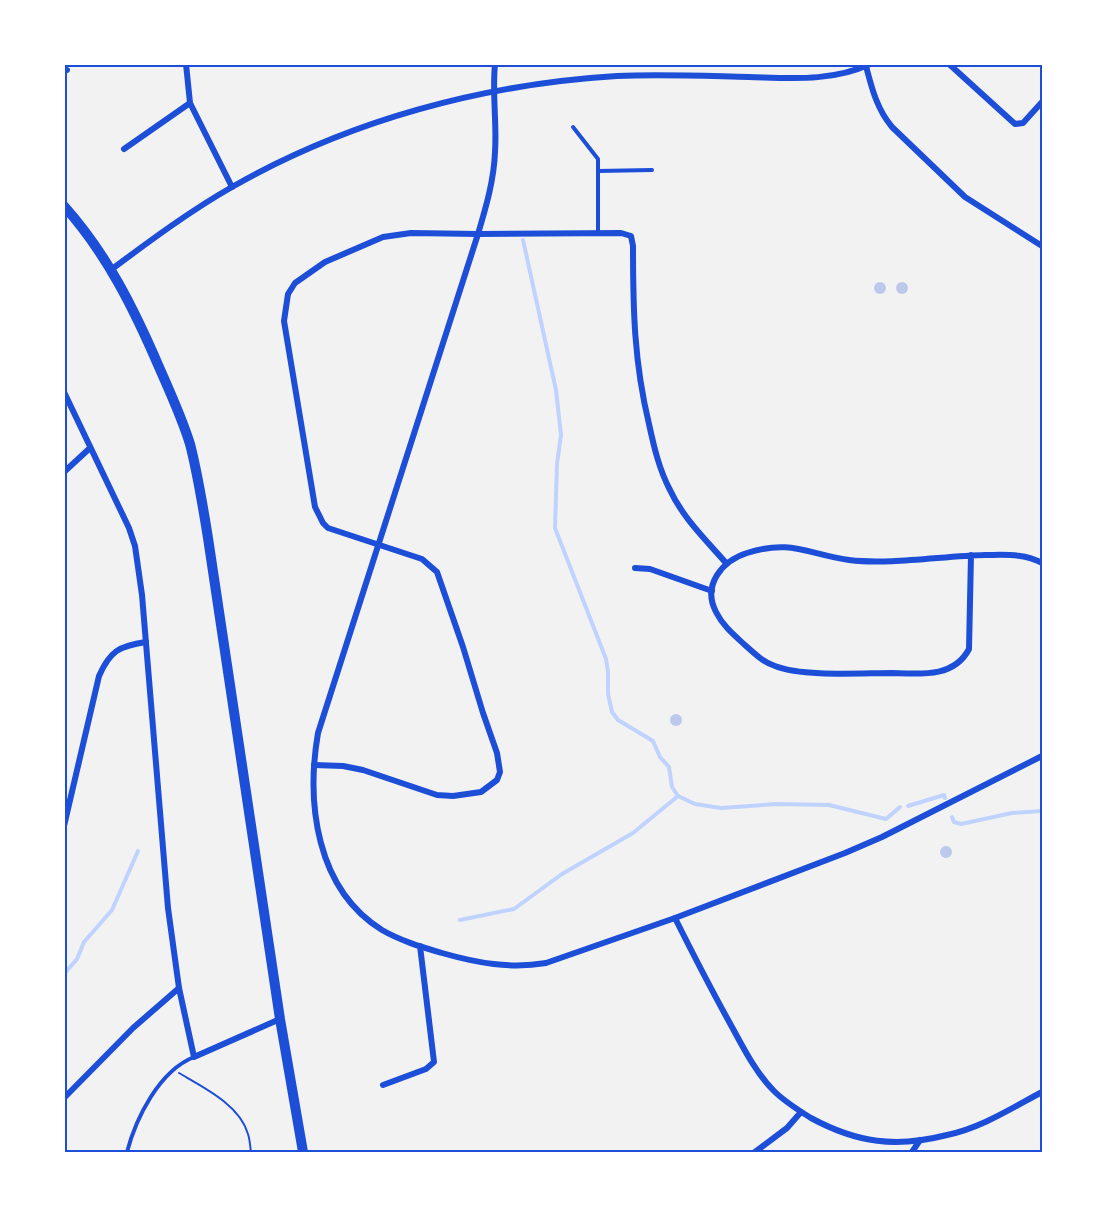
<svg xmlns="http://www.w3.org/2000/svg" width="1107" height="1217" font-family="'Archivo Narrow',sans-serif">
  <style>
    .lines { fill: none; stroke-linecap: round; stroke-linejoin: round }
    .stream { stroke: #bfd3fe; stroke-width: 4 }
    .building { fill: #bdc9ec }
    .path { stroke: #1d4ed8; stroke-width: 2 }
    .service { stroke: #1d4ed8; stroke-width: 4 }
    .minor { stroke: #1d4ed8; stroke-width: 6 }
    .secondary { stroke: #1d4ed8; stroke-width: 10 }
    .neatline { fill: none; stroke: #1d4ed8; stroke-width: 2 }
  </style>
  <rect width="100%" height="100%" fill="#f2f2f2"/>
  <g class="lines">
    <g class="stream">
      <polyline points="523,240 556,390 561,435 557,464 555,528 606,659 608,672 608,694 612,712 618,720 653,741 660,757 669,767 672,787 678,796 695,804 721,808 777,804 829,805 886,819 900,807"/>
      <polyline points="908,806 944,795 945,798"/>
      <polyline points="952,817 954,822 961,824 1012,813 1042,811"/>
      <polyline points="460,920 514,909 562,874 633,833 678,796"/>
      <polyline points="64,974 77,959 84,942 112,910 138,851"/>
    </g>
  </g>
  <g class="building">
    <circle cx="902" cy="288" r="6"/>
    <circle cx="880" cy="288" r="6"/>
    <circle cx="676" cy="720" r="6"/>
    <circle cx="946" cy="852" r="6"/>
  </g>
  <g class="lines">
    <path class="path" d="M 179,1073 C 203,1087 240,1105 248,1134 C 250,1140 250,1146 251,1152"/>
    <g class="service">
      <polyline points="573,127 598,159 598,233"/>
      <polyline points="598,171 652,170"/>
      <path d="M 127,1152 C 136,1118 159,1071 194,1057"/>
    </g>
    <g class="minor">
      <polyline points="186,64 190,103 232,187"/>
      <path d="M 495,64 C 492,94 497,123 495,152 C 494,180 486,207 478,234 L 318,733 C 306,803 316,889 382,930 C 401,941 422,947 442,953 C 477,963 510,969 546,963 L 675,918 L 845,853 L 882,837 L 1042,756"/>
      <polyline points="949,64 1015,124 1023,123 1042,102"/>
      <path d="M 866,66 C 872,89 877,109 892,127 L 965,197 L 1042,246"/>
      <polyline points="64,69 67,70"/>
      <polyline points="124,149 190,103"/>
      <path d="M 112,269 C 151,240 190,211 232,187 C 349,120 484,84 617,76 C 661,74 705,76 749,77 C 790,78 832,82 870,64"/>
      <polyline points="64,392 129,528 135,546 142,595 168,908 179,988 194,1057 280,1019"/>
      <polyline points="64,472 90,448"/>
      <path d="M 971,555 L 969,649 C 954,678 920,674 892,673 C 861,673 803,677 775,666 C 763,662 755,654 746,646 C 734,635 723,626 716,612 C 702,585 722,561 747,553 C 791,539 807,554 849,560 C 890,565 943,556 985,555 C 1005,555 1024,553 1042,563"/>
      <polyline points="635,568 650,569 712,591"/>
      <path d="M 314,765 L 343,766 L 363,770 L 437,795 L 453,796 L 481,792 L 497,780 L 500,772 L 497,753 L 483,713 L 463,647 L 437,572 L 422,559 L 328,528 L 323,523 L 315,507 L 284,321 L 288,294 L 295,283 L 325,262 L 383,237 L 411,233 L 478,234 L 621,233 L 631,236 L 633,246 C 633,309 634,362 649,424 C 654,447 659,469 670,490 C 683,518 706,540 726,563"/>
      <path d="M 64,826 L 99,676 C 110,651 119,646 146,642"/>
      <path d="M 675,918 C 693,954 712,991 732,1027 C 744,1049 756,1073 774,1091 C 785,1102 798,1110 811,1118 C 857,1143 896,1148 947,1135 C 981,1128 1012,1108 1042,1092"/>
      <polyline points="383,1085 426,1069 434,1062 420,946"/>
      <polyline points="64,1098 133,1028 179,988"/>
      <polyline points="755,1152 787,1128 801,1112"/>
      <polyline points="912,1152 920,1140"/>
    </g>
    <path class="secondary" d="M 64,206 C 107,254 134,309 159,367 C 170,392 182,418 190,444 C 198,475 203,507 208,538 L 280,1019 L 303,1152"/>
  </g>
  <rect width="1107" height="1217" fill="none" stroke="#ffffff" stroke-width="132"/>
  <rect x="66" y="66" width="975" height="1085" class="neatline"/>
</svg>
